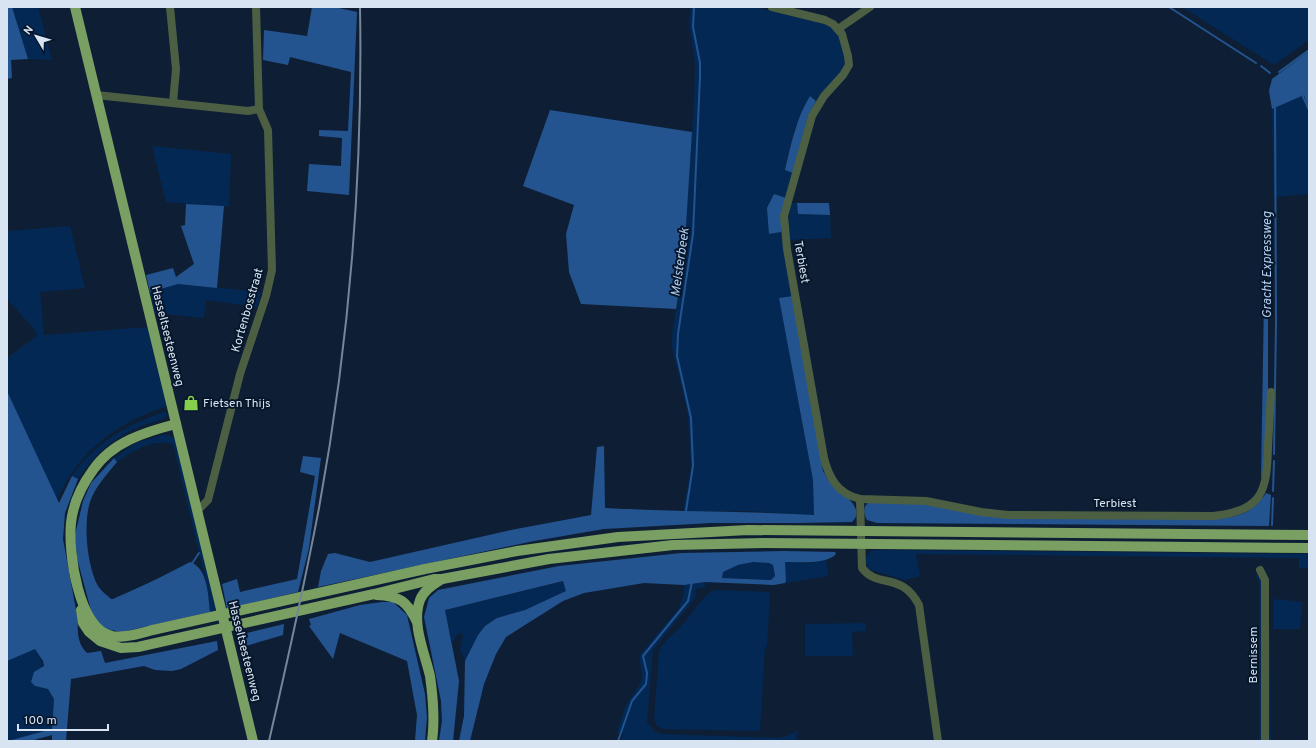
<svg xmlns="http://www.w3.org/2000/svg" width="1316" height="748" font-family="Overpass,sans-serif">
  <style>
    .green { fill: #032854 }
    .forest { fill: #245490; fill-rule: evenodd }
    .water { fill: #235490 }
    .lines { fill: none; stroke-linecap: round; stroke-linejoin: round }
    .stream { stroke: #235490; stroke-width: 2 }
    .minor { stroke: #4d5f42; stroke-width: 8 }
    .major { stroke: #7a9f63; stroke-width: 10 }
    .rail { stroke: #778598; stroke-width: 2 }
    .labels { text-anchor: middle; stroke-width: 4; stroke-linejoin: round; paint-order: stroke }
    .street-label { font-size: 12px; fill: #d9e4f3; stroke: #06162b }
    .poi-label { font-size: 12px; fill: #d9e4f3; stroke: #06162b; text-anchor: start }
    .water-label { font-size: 13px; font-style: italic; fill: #b0cbed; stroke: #06162b }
  </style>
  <rect width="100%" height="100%" fill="#0e1f35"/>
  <g class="green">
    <polygon points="12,7 38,7 52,60 28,59"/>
    <polygon points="691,7 755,7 824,24 835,29 839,34 846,57 845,64 841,72 816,101 811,96 794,130 785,170 793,173 786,198 774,194 769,234 781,232 793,296 779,298 813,480 814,515 745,511 683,512 691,467 688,415 672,347 672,334 684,257 694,99 695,64 689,23"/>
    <polygon points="1182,7 1309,7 1309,40 1274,65"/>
    <polygon points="1304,95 1309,109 1309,194 1274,197 1272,109"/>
    <polygon points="152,146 231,154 229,207 166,202"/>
    <polygon points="791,203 797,203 798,214 830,215 831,238 788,240 787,227"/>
    <path d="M 70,226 L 85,288 L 40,292 L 44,335 L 148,327 L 168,406 C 116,423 81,449 57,499 L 7,391 L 7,358 L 37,336 L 35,330 L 7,299 L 7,231 Z"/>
    <polygon points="178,284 261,292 257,307 206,300 204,318 155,313 150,292"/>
    <path d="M 163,412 L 166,412 L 167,415 L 165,418 C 158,421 151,423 144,425 C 115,436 95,454 78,479 L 72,476 C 96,442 125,426 163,412 Z"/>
    <path d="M 162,435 L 169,435 L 177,440 L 217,611 L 210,612 L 208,590 L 173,444 C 151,439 134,450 117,462 L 114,458 L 136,443 Z"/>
    <polygon points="876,550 1309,554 1309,568 1299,568 1299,558 916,554 920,576 905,580 868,569 865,558 871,551"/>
    <polygon points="826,560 828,576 785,583 786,580 785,562 810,563"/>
    <polygon points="753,562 769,563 773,565 775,576 772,580 722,578 723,572 738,565"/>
    <polygon points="1258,574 1261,578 1263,741 1259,741 1259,583 1256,575"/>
    <polygon points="564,581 567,591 525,610 497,618 485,626 478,635 465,661 460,649 463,634 459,633 452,643 445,610"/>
    <polygon points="705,582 705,587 696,589 695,598 653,650 647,722 654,731 661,734 779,738 789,735 798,730 796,741 621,741 623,734 617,733 625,707 640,684 642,673 639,656 679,608 684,593 684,585"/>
    <path d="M 714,590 L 770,592 L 767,647 L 765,647 L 760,731 L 664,729 L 657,726 L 654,720 L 659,652 C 664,640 675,633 683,624 C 695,611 699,599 714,590 Z"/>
    <polygon points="1274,599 1302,602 1300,629 1273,629"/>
    <polygon points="866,623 865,631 852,632 853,656 805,656 805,624"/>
    <polygon points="1267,629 1270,629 1271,741 1267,741"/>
    <path d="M 35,649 C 46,666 43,668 35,686 L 48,689 L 54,699 L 53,729 L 7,741 L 7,661 Z"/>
  </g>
  <g class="forest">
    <polygon points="7,7 12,7 28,59 11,60 12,78 7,79"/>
    <polygon points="312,7 334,7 357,12 349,195 307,191 309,164 341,166 342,138 319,136 319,130 348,131 351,72 290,57 288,65 263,60 264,30 307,36"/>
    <polygon points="1309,51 1309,109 1304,95 1272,109 1269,91 1272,79"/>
    <path d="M 810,96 L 816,101 L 808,116 L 793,173 L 785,170 C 791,144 796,119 810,96 Z"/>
    <polygon points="550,110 692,132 684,257 676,309 581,304 569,272 566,234 574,205 523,186"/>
    <polygon points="774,194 786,198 781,232 769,234 767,208"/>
    <polygon points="797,203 829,203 830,215 798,214"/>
    <polygon points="186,204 224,206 217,288 178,284 150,292 146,275 173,268 176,277 194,264 181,226 185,225"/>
    <path d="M 793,296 L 823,471 C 825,473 826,477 828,479 C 836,490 868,507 852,522 L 799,523 L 711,523 L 604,529 L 534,541 L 318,587 L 321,571 L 328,554 L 335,553 L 370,562 L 511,530 L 591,515 L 597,447 L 604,446 L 605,508 C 675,512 744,511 814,515 L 813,480 L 779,298 Z"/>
    <polygon points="1264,301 1268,302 1268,412 1265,466 1261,479"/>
    <path d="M 7,391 L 59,503 L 72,476 L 78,479 L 65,513 L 63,539 L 78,621 C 77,632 78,645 87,653 L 101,651 L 105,663 L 217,641 L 218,650 L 181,669 L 172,671 L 155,670 L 144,666 L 71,679 L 66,741 L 52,741 L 52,735 L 30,741 L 8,741 L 52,729 L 54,699 L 48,689 L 35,686 L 31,682 L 34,672 L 44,666 L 43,661 L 35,649 L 7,661 Z"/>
    <polygon points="303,456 321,458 309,548 298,592 227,609 222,584 237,579 240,592 297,579 315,476 300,472"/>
    <path d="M 114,458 L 117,462 C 107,474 95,487 90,502 C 83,524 87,566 98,586 C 101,591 107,595 111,599 L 118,599 L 190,562 C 208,568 208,595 210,612 L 122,632 L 106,629 L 93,618 L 77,558 L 75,535 L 83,501 L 91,483 Z"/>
    <path d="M 1266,493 L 1271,495 L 1269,526 L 877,523 L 867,520 C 863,513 863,507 869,502 L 923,503 L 980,515 L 1217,519 C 1241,516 1252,513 1266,493 Z"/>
    <path d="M 784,551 L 835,552 L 836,554 C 826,565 799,562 785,562 L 786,580 L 785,583 L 774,585 L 705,582 L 684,585 L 644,583 L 584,593 L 563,601 L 506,637 L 496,654 L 484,684 L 470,741 L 459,741 L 464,716 L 465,661 L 478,635 L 485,626 L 497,618 L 525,610 L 566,591 L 563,581 L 445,610 L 459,681 L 453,741 L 439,741 L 442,721 L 441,701 L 424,617 L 429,598 L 438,590 L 559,566 L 681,553 ZM 753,562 L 769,563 L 773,565 L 775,576 L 771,580 L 722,578 L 723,572 L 738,565 Z"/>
    <polygon points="382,602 393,602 407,615 425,694 427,717 425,741 415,741 417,715 407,661 340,633 333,659 309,626 311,625 309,619 360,605"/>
    <polygon points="284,624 283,635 246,646 243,634"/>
  </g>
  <path class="water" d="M 198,246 L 203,246 C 208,257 211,263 205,275 L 192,277 L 191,270 L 194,264 L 199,264 L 200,260 Z"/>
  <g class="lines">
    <g class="stream">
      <polyline points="1169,7 1256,63"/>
      <polyline points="1261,66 1270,73"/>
      <polyline points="1279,72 1309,50"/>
      <polyline points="1281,80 1294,79 1296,81 1309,110"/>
      <polyline points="1274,454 1276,323 1275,104 1302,93"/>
      <polyline points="1273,491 1274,461"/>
      <polyline points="685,517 693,466 691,418 677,356 678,334 693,234 700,77 700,63 693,27 694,7"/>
      <polyline points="1272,525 1273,498"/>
      <polyline points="98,602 109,602 191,565 199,553"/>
      <polyline points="7,650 34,638 41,640 60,632 64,627 67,608"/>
      <polyline points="618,741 632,701 646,684 647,673 643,656 688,601 692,582 688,559"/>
    </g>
    <g class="minor">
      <polyline points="170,7 176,69 173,103"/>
      <path d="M 772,7 L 825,20 L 833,24 L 842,34 L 848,56 L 849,65 L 843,75 L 824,96 L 812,116 L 784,216 L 787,249 L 824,458 C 829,478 838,494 860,499 L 926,501 L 981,512 L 1008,515 L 1213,516 C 1262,511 1267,492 1268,447 C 1269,429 1270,410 1271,392"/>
      <polyline points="838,29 870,7"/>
      <polyline points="96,95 248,111 259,109"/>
      <path d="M 860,499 L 862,568 C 878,589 901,571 919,605 L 938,741"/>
      <polyline points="197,511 208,500 240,374 266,296 272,270 268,130 259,109 256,7"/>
      <polyline points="1260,570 1265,580 1265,741"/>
    </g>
    <g class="major">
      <polyline points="75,7 253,741"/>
      <path d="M 176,424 C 145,432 112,442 93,470 C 82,485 73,504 71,523 C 68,551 78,629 112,636 C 125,639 143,632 157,629 L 425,569 L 517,551 L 618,537 L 748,530 L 1309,535"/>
      <path d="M 377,595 C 400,596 407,601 417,622"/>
      <polyline points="81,610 83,623 89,632 100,641 121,648 138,647 374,594 434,579 442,579 549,559 673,545 765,543 1309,548"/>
      <path d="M 432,741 C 435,720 433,697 430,676 C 425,654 411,623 420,600 C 424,590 433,585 442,579"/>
    </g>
    <path class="rail" d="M 269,741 C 287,663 304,586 319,508 C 349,344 363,174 360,7"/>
  </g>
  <defs>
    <symbol id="shop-bare" viewBox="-9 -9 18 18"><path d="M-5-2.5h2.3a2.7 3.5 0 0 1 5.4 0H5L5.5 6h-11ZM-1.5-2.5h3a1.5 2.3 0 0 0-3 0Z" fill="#85cf4c" stroke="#06162b" stroke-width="2.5" paint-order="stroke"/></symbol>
  </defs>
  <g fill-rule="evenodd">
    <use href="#shop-bare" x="180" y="392" width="22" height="22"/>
  </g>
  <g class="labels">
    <g class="street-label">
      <text transform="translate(802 262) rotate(80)" y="4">Terbiest</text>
      <text transform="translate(247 310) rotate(-74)" y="4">Kortenbosstraat</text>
      <text transform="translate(168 336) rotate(76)" y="4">Hasseltsesteenweg</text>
      <text x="1115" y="507">Terbiest</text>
      <text transform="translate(245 651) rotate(76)" y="4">Hasseltsesteenweg</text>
      <text transform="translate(1253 655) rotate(-90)" y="4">Bernissem</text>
    </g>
    <g class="poi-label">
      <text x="203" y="407">Fietsen Thijs</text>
    </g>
    <g class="water-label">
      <text transform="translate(679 262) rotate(-82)" y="5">Melsterbeek</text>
      <text transform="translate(1266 265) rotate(-90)" y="5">Gracht Expressweg</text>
    </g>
  </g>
  <rect width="1316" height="748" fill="none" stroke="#d9e4f3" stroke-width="16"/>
  <g transform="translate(36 36) rotate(308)" stroke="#06162b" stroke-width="3" paint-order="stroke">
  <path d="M0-3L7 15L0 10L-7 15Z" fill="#d9e4f3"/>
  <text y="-6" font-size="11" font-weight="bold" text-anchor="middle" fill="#d9e4f3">N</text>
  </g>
  <path d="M18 724v6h90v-6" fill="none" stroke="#d9e4f3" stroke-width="2"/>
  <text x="24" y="724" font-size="12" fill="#d9e4f3" stroke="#06162b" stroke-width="3" paint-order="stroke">100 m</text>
</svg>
